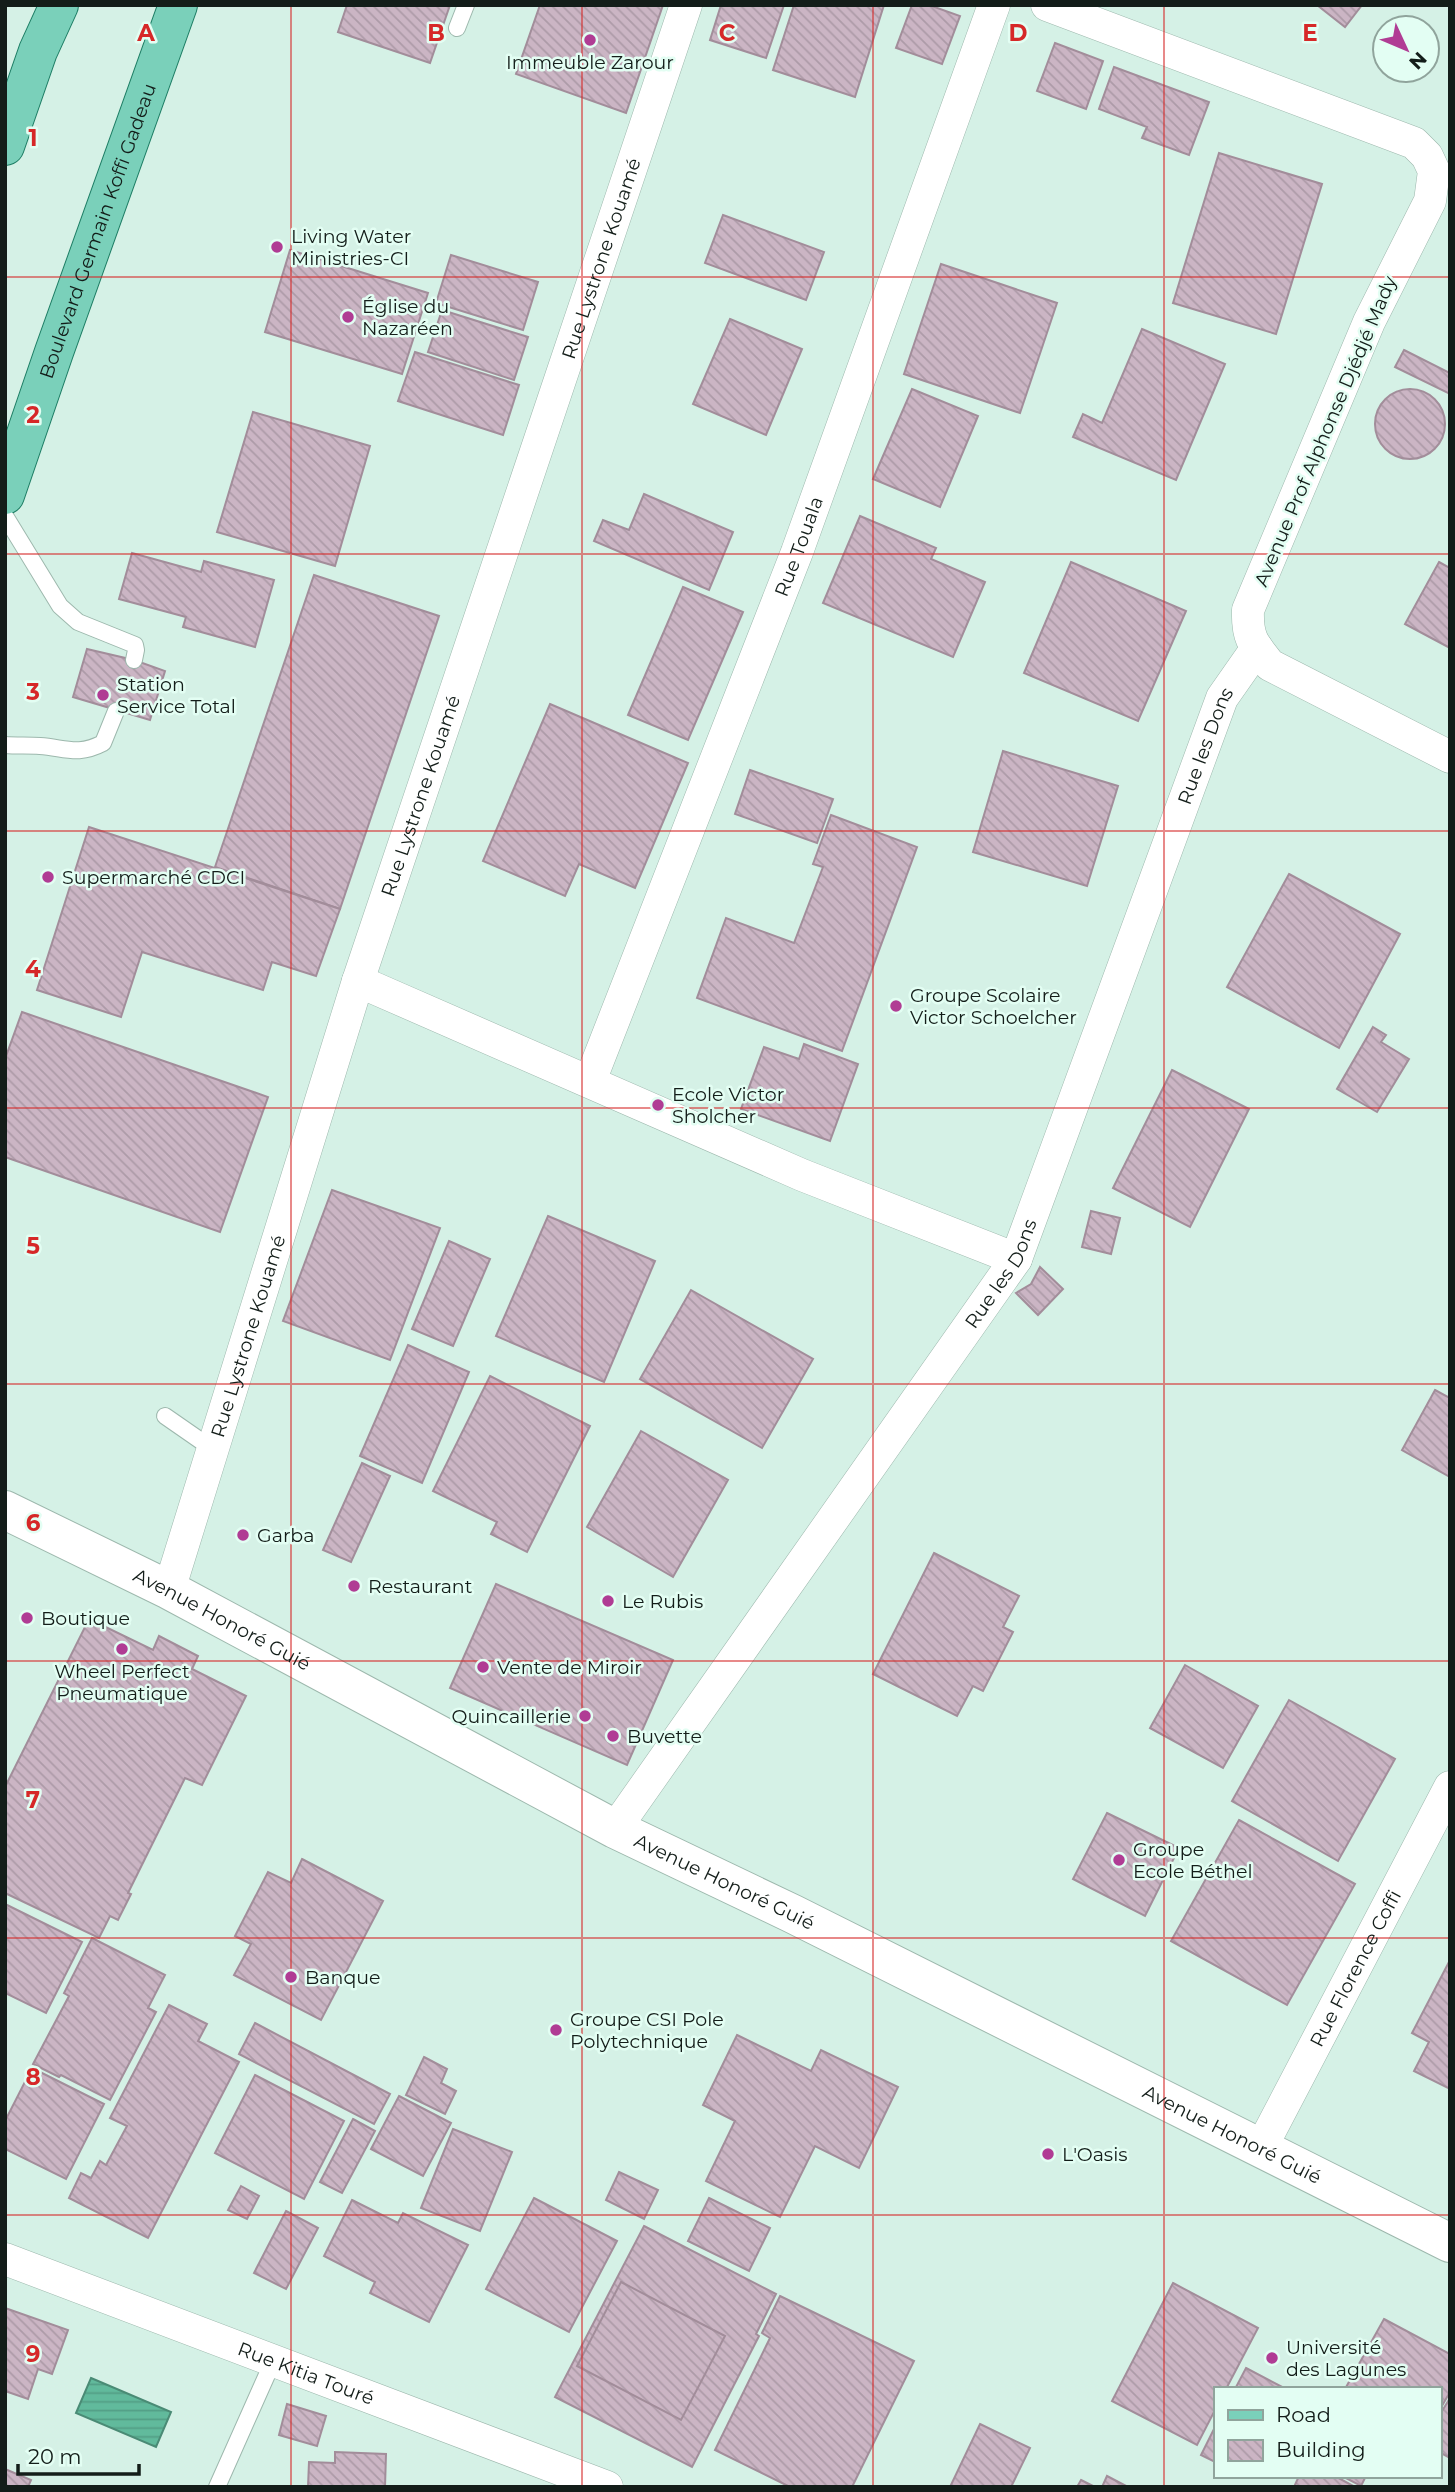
<svg xmlns="http://www.w3.org/2000/svg" width="1455" height="2492" font-family="Montserrat,sans-serif">
  <style>
    .water { fill: url(#water-rules); stroke: #4a8b75; stroke-width: 2 }
    .building { fill: url(#building-back-hatch); stroke: #a28d9a; stroke-width: 2 }
    .lines { fill: none; stroke-linecap: round; stroke-linejoin: round }
    .service-casing { stroke: #9db8ad; stroke-width: 18 }
    .minor-casing { stroke: #9db8ad; stroke-width: 33 }
    .tertiary-casing { stroke: #9db8ad; stroke-width: 40 }
    .primary-casing { stroke: #1d7d64; stroke-width: 40 }
    .service { stroke: #fff; stroke-width: 16 }
    .minor { stroke: #fff; stroke-width: 32 }
    .tertiary { stroke: #fff; stroke-width: 38 }
    .primary { stroke: #7ad0ba; stroke-width: 38 }
    .grid { fill: none; stroke: #d62828; stroke-width: 2; stroke-opacity: 0.55 }
    .poi-dot { fill: #b03c94; stroke: #e3fef3; stroke-width: 2.5 }
    .labels { text-anchor: middle; stroke-width: 5; stroke-linejoin: round; paint-order: stroke }
    .poi-label { font-size: 19px; fill: #131d19; stroke: #e3fef3; text-anchor: start }
    .street-label { font-size: 19px; fill: #131d19; stroke: #e3fef3 }
    .grid-label { font-size: 23px; text-anchor: middle; font-weight: bold; fill: #d62828; stroke: #e3fef3; stroke-width: 5; stroke-linejoin: round; paint-order: stroke }
  </style>
  <defs>
    <pattern id="water-rules" width="6" height="5" patternUnits="userSpaceOnUse" patternTransform="scale(1.75)"><rect width="6" height="5" fill="#61ba9c"/><path d="M0 2.5h6" fill="none" stroke="#539f86"/></pattern>
    <pattern id="building-back-hatch" width="6" height="6" patternUnits="userSpaceOnUse" patternTransform="scale(1.75)"><rect width="6" height="6" fill="#cbb5c4"/><path d="M-1 5l2 2M0 0l6 6M5-1l2 2" fill="none" stroke="#ad9ba8"/></pattern>
  </defs>
  <rect width="100%" height="100%" fill="#d5f1e6"/>
  <polygon class="water" points="91,2378 171,2412 156,2447 76,2413"/>
  <g class="building">
    <polygon points="347,5 450,5 430,63 338,32"/>
    <polygon points="540,5 663,5 626,113 516,74"/>
    <polygon points="721,5 784,5 766,58 710,40"/>
    <polygon points="794,5 884,5 855,97 773,70"/>
    <polygon points="912,5 929,5 960,16 942,64 896,48"/>
    <polygon points="1317,5 1362,5 1345,27"/>
    <polygon points="1055,43 1103,61 1086,109 1037,91"/>
    <polygon points="1114,67 1209,102 1189,155 1142,138 1147,127 1099,109"/>
    <polygon points="1219,153 1322,184 1276,334 1173,303"/>
    <polygon points="723,215 824,252 806,300 705,263"/>
    <polygon points="290,250 428,293 402,374 265,332"/>
    <polygon points="451,255 538,282 523,330 436,303"/>
    <polygon points="941,264 1057,303 1020,413 904,374"/>
    <polygon points="442,310 528,337 514,380 428,352"/>
    <polygon points="730,319 802,349 766,435 693,404"/>
    <polygon points="1142,329 1225,364 1176,480 1073,437 1083,414 1102,423"/>
    <polygon points="1404,350 1450,373 1450,394 1395,367"/>
    <polygon points="415,352 519,385 503,435 398,401"/>
    <circle cx="1410" cy="424" r="35"/>
    <polygon points="912,389 978,416 940,507 873,479"/>
    <polygon points="253,412 370,446 335,566 217,532"/>
    <polygon points="644,494 733,532 709,590 594,541 603,520 629,530"/>
    <polygon points="860,516 936,548 931,559 985,582 953,657 823,603"/>
    <polygon points="132,553 201,572 204,561 274,580 255,647 183,627 186,617 119,599"/>
    <polygon points="1071,562 1186,611 1138,721 1024,673"/>
    <polygon points="1439,562 1450,568 1450,648 1405,624"/>
    <polygon points="314,575 439,616 340,909 215,867"/>
    <polygon points="683,587 743,612 688,740 628,715"/>
    <polygon points="87,649 134,660 165,671 150,720 73,697"/>
    <polygon points="550,704 688,763 635,888 579,864 565,896 483,861"/>
    <polygon points="1003,751 1118,786 1087,886 973,852"/>
    <polygon points="750,770 833,799 817,843 735,814"/>
    <polygon points="831,815 917,847 842,1051 697,998 726,918 794,943 823,867 813,864"/>
    <polygon points="89,827 340,909 316,976 272,962 263,990 142,952 121,1017 37,990"/>
    <polygon points="1289,874 1400,934 1339,1048 1227,987"/>
    <polygon points="22,1012 268,1097 220,1232 5,1157 5,1059"/>
    <polygon points="1373,1027 1386,1035 1381,1042 1409,1059 1377,1112 1337,1089"/>
    <polygon points="804,1044 858,1064 830,1141 741,1109 764,1047 799,1059"/>
    <polygon points="1172,1070 1249,1109 1190,1227 1113,1188"/>
    <polygon points="332,1190 440,1228 390,1360 283,1321"/>
    <polygon points="1091,1211 1120,1218 1111,1254 1082,1247"/>
    <polygon points="548,1216 655,1261 604,1382 496,1336"/>
    <polygon points="449,1241 490,1259 453,1346 412,1329"/>
    <polygon points="1040,1267 1063,1289 1038,1315 1016,1293 1031,1284"/>
    <polygon points="691,1290 813,1359 762,1448 640,1379"/>
    <polygon points="408,1345 469,1372 422,1483 360,1456"/>
    <polygon points="490,1376 590,1426 527,1552 491,1534 497,1522 433,1491"/>
    <polygon points="1435,1390 1450,1398 1450,1477 1402,1450"/>
    <polygon points="641,1431 728,1480 673,1577 587,1527"/>
    <polygon points="362,1463 390,1476 351,1562 323,1550"/>
    <polygon points="934,1553 1019,1596 1003,1627 1013,1632 983,1691 973,1686 957,1716 873,1674"/>
    <polygon points="496,1584 673,1660 627,1765 450,1688"/>
    <polygon points="89,1619 153,1650 159,1636 198,1656 192,1669 246,1696 202,1785 185,1778 128,1893 131,1894 118,1920 110,1916 99,1938 5,1893 5,1787"/>
    <polygon points="1185,1665 1258,1706 1223,1768 1150,1728"/>
    <polygon points="1289,1700 1395,1759 1338,1861 1232,1801"/>
    <polygon points="1107,1813 1179,1848 1145,1916 1073,1879"/>
    <polygon points="1239,1820 1355,1884 1287,2005 1171,1941"/>
    <polygon points="302,1859 383,1901 321,2020 234,1975 251,1944 235,1936 268,1872 291,1883"/>
    <polygon points="5,1904 82,1942 46,2013 5,1993"/>
    <polygon points="92,1938 165,1975 148,2008 156,2012 110,2100 61,2075 59,2077 33,2064 69,1996 64,1993"/>
    <polygon points="1450,1960 1450,2089 1414,2071 1429,2042 1412,2033"/>
    <polygon points="169,2005 207,2024 198,2041 239,2062 148,2238 69,2198 81,2173 91,2178 100,2161 106,2165 127,2126 110,2118"/>
    <polygon points="255,2023 390,2094 374,2124 239,2054"/>
    <polygon points="737,2035 811,2071 821,2050 898,2087 859,2168 815,2146 780,2217 706,2181 735,2121 703,2105"/>
    <polygon points="424,2057 447,2069 441,2083 456,2091 445,2114 406,2095"/>
    <polygon points="32,2068 104,2104 66,2179 5,2149 5,2121"/>
    <polygon points="255,2075 344,2121 304,2199 215,2153"/>
    <polygon points="399,2096 451,2123 423,2176 371,2149"/>
    <polygon points="353,2119 375,2131 342,2193 320,2182"/>
    <polygon points="453,2129 512,2152 480,2231 421,2208"/>
    <polygon points="619,2172 658,2190 644,2219 606,2200"/>
    <polygon points="241,2186 259,2196 247,2219 228,2210"/>
    <polygon points="534,2198 617,2241 569,2332 486,2289"/>
    <polygon points="709,2198 770,2228 749,2271 688,2241"/>
    <polygon points="352,2200 398,2223 403,2213 468,2245 429,2322 370,2293 375,2282 324,2256"/>
    <polygon points="286,2211 318,2228 286,2289 254,2273"/>
    <polygon points="644,2226 776,2294 756,2334 759,2336 692,2467 555,2397"/>
    <polygon points="621,2282 725,2336 681,2420 577,2366"/>
    <polygon points="1173,2283 1258,2328 1226,2389 1215,2389 1215,2410 1197,2445 1112,2401"/>
    <polygon points="780,2296 914,2361 852,2487 790,2487 715,2450 770,2338 762,2333"/>
    <polygon points="5,2308 68,2330 52,2374 38,2369 28,2399 5,2391"/>
    <polygon points="1384,2319 1450,2354 1450,2392 1439,2411 1439,2389 1345,2389"/>
    <polygon points="1246,2368 1286,2389 1235,2389"/>
    <polygon points="1450,2398 1450,2458 1439,2452 1439,2416"/>
    <polygon points="287,2404 326,2416 317,2446 279,2435"/>
    <polygon points="980,2424 1030,2448 1011,2487 950,2487"/>
    <polygon points="1215,2427 1215,2462 1201,2455"/>
    <polygon points="335,2452 386,2454 385,2487 308,2487 309,2462 335,2463"/>
    <polygon points="5,2469 31,2480 28,2487 5,2487"/>
    <polygon points="1107,2476 1128,2487 1102,2487"/>
    <polygon points="1299,2476 1335,2476 1355,2487 1294,2487"/>
    <polygon points="1342,2476 1366,2476 1361,2486"/>
    <polygon points="1081,2480 1095,2487 1077,2487"/>
  </g>
  <g class="lines">
    <defs>
      <g id="service">
        <polyline points="457,28 466,5"/>
        <polyline points="5,516 60,606 78,622 135,645 136,650 134,660"/>
        <path d="M 5,745 C 17,746 29,745 40,746 C 66,748 78,756 103,743 L 116,711"/>
        <polyline points="165,1416 214,1450"/>
        <polyline points="217,2487 274,2359"/>
      </g>
      <g id="minor">
        <path d="M 1047,5 L 1414,143 L 1427,156 L 1434,171 L 1430,201 L 1369,322 L 1248,610 C 1247,638 1253,644 1270,665 L 1450,757"/>
        <polyline points="358,981 802,1175 1016,1259"/>
        <path id="s1" d="M 590,1081 L 797,552 L 994,5"/>
        <path id="s2" d="M 169,1590 L 358,981 L 686,5"/>
        <path id="s3" d="M 615,1829 L 1016,1259 L 1222,698 L 1257,648"/>
        <path id="s4" d="M 1261,2148 L 1450,1787"/>
        <path id="s5" d="M 5,2259 L 607,2487"/>
      </g>
      <g id="tertiary">
        <path id="s6" d="M 5,1510 L 169,1590 L 615,1829 L 793,1914 L 1450,2243"/>
      </g>
      <g id="primary">
        <polyline points="5,146 38,51 59,5"/>
        <path id="s7" d="M 5,495 L 54,352 L 178,5"/>
      </g>
    </defs>
    <use href="#service" class="service-casing"/>
    <use href="#minor" class="minor-casing"/>
    <use href="#tertiary" class="tertiary-casing"/>
    <use href="#primary" class="primary-casing"/>
    <use href="#service" class="service"/>
    <use href="#minor" class="minor"/>
    <use href="#tertiary" class="tertiary"/>
    <use href="#primary" class="primary"/>
  </g>
  <path class="grid" d="M 291,5 L 291,2487M 582,5 L 582,2487M 873,5 L 873,2487M 1164,5 L 1164,2487M 5,277 L 1450,277M 5,554 L 1450,554M 5,831 L 1450,831M 5,1108 L 1450,1108M 5,1384 L 1450,1384M 5,1661 L 1450,1661M 5,1938 L 1450,1938M 5,2215 L 1450,2215"/>
  <g class="poi-dot">
    <circle cx="590" cy="40" r="7"/>
    <circle cx="277" cy="247" r="7"/>
    <circle cx="348" cy="317" r="7"/>
    <circle cx="103" cy="695" r="7"/>
    <circle cx="48" cy="877" r="7"/>
    <circle cx="896" cy="1006" r="7"/>
    <circle cx="658" cy="1105" r="7"/>
    <circle cx="243" cy="1535" r="7"/>
    <circle cx="354" cy="1586" r="7"/>
    <circle cx="608" cy="1601" r="7"/>
    <circle cx="27" cy="1618" r="7"/>
    <circle cx="122" cy="1649" r="7"/>
    <circle cx="483" cy="1667" r="7"/>
    <circle cx="585" cy="1716" r="7"/>
    <circle cx="613" cy="1736" r="7"/>
    <circle cx="1119" cy="1860" r="7"/>
    <circle cx="291" cy="1977" r="7"/>
    <circle cx="556" cy="2030" r="7"/>
    <circle cx="1048" cy="2154" r="7"/>
    <circle cx="1272" cy="2358" r="7"/>
  </g>
  <g class="labels">
    <g class="poi-label">
      <text x="590" y="69" text-anchor="middle">Immeuble Zarour</text>
      <text x="291" y="243">Living Water<tspan x="291" dy="22">Ministries-CI</tspan></text>
      <text x="362" y="313">Église du<tspan x="362" dy="22">Nazaréen</tspan></text>
      <text x="117" y="691">Station<tspan x="117" dy="22">Service Total</tspan></text>
      <text x="62" y="884">Supermarché CDCI</text>
      <text x="910" y="1002">Groupe Scolaire<tspan x="910" dy="22">Victor Schoelcher</tspan></text>
      <text x="672" y="1101">Ecole Victor<tspan x="672" dy="22">Sholcher</tspan></text>
      <text x="257" y="1542">Garba</text>
      <text x="368" y="1593">Restaurant</text>
      <text x="622" y="1608">Le Rubis</text>
      <text x="41" y="1625">Boutique</text>
      <text x="497" y="1674">Vente de Miroir</text>
      <text x="122" y="1678" text-anchor="middle">Wheel Perfect<tspan x="122" dy="22">Pneumatique</tspan></text>
      <text x="571" y="1723" text-anchor="end">Quincaillerie</text>
      <text x="627" y="1743">Buvette</text>
      <text x="1133" y="1856">Groupe<tspan x="1133" dy="22">Ecole Béthel</tspan></text>
      <text x="305" y="1984">Banque</text>
      <text x="570" y="2026">Groupe CSI Pole<tspan x="570" dy="22">Polytechnique</tspan></text>
      <text x="1062" y="2161">L'Oasis</text>
      <text x="1286" y="2354">Université<tspan x="1286" dy="22">des Lagunes</tspan></text>
    </g>
    <g class="street-label">
      <text dy="7" stroke="none"><textPath href="#s7" startOffset="280">Boulevard Germain Koffi Gadeau</textPath></text>
      <text dy="7" stroke="none"><textPath href="#s2" startOffset="1400">Rue Lystrone Kouamé</textPath></text>
      <text transform="translate(1325 431) rotate(-67)" y="7">Avenue Prof Alphonse Djédjé Mady</text>
      <text dy="7" stroke="none"><textPath href="#s1" startOffset="574">Rue Touala</textPath></text>
      <text dy="7" stroke="none"><textPath href="#s3" startOffset="1244">Rue les Dons</textPath></text>
      <text dy="7" stroke="none"><textPath href="#s2" startOffset="833">Rue Lystrone Kouamé</textPath></text>
      <text dy="7" stroke="none"><textPath href="#s3" startOffset="677">Rue les Dons</textPath></text>
      <text dy="7" stroke="none"><textPath href="#s2" startOffset="266">Rue Lystrone Kouamé</textPath></text>
      <text dy="7" stroke="none"><textPath href="#s6" startOffset="243">Avenue Honoré Guié</textPath></text>
      <text dy="7" stroke="none"><textPath href="#s6" startOffset="810">Avenue Honoré Guié</textPath></text>
      <text dy="7" stroke="none"><textPath href="#s4" startOffset="203">Rue Florence Coffi</textPath></text>
      <text dy="7" stroke="none"><textPath href="#s6" startOffset="1377">Avenue Honoré Guié</textPath></text>
      <text dy="7" stroke="none"><textPath href="#s5" startOffset="322">Rue Kitia Touré</textPath></text>
    </g>
  </g>
  <g class="grid-label">
    <text x="146" y="41">A</text>
    <text x="436" y="41">B</text>
    <text x="727" y="41">C</text>
    <text x="1018" y="41">D</text>
    <text x="1310" y="41">E</text>
    <text x="33" y="146">1</text>
    <text x="33" y="423">2</text>
    <text x="33" y="700">3</text>
    <text x="33" y="977">4</text>
    <text x="33" y="1254">5</text>
    <text x="33" y="1531">6</text>
    <text x="33" y="1808">7</text>
    <text x="33" y="2085">8</text>
    <text x="33" y="2362">9</text>
  </g>
  <rect width="1455" height="2492" fill="none" stroke="#131d19" stroke-width="14"/>
  <rect x="1214" y="2387" width="228" height="91" fill="#e3fef3" stroke="#90a49c" stroke-width="2"/>
  <rect x="1228" y="2410" width="35" height="10" fill="#7ad0ba" stroke="#90a49c" stroke-width="2"/>
  <text x="1276" y="2422" font-size="21" fill="#131d19">Road</text>
  <rect x="1228" y="2440" width="35" height="21" fill="url(#building-back-hatch)" stroke="#90a49c" stroke-width="2"/>
  <text x="1276" y="2457" font-size="21" fill="#131d19">Building</text>
  <g transform="translate(1406 49) rotate(134)"><circle r="33" fill="#e3fef3" stroke="#90a49c" stroke-width="2"/>
  <path d="M0-5L12 26L0 18L-12 26Z" fill="#b03c94"/>
  <text y="-10" font-size="19" font-weight="bold" text-anchor="middle" fill="#131d19">N</text>
  </g>
  <path d="M18 2464v10h121v-10" fill="none" stroke="#131d19" stroke-width="3.5"/>
  <text x="28" y="2464" font-size="21" fill="#131d19" stroke="#e3fef3" stroke-width="5" paint-order="stroke">20 m</text>
</svg>
